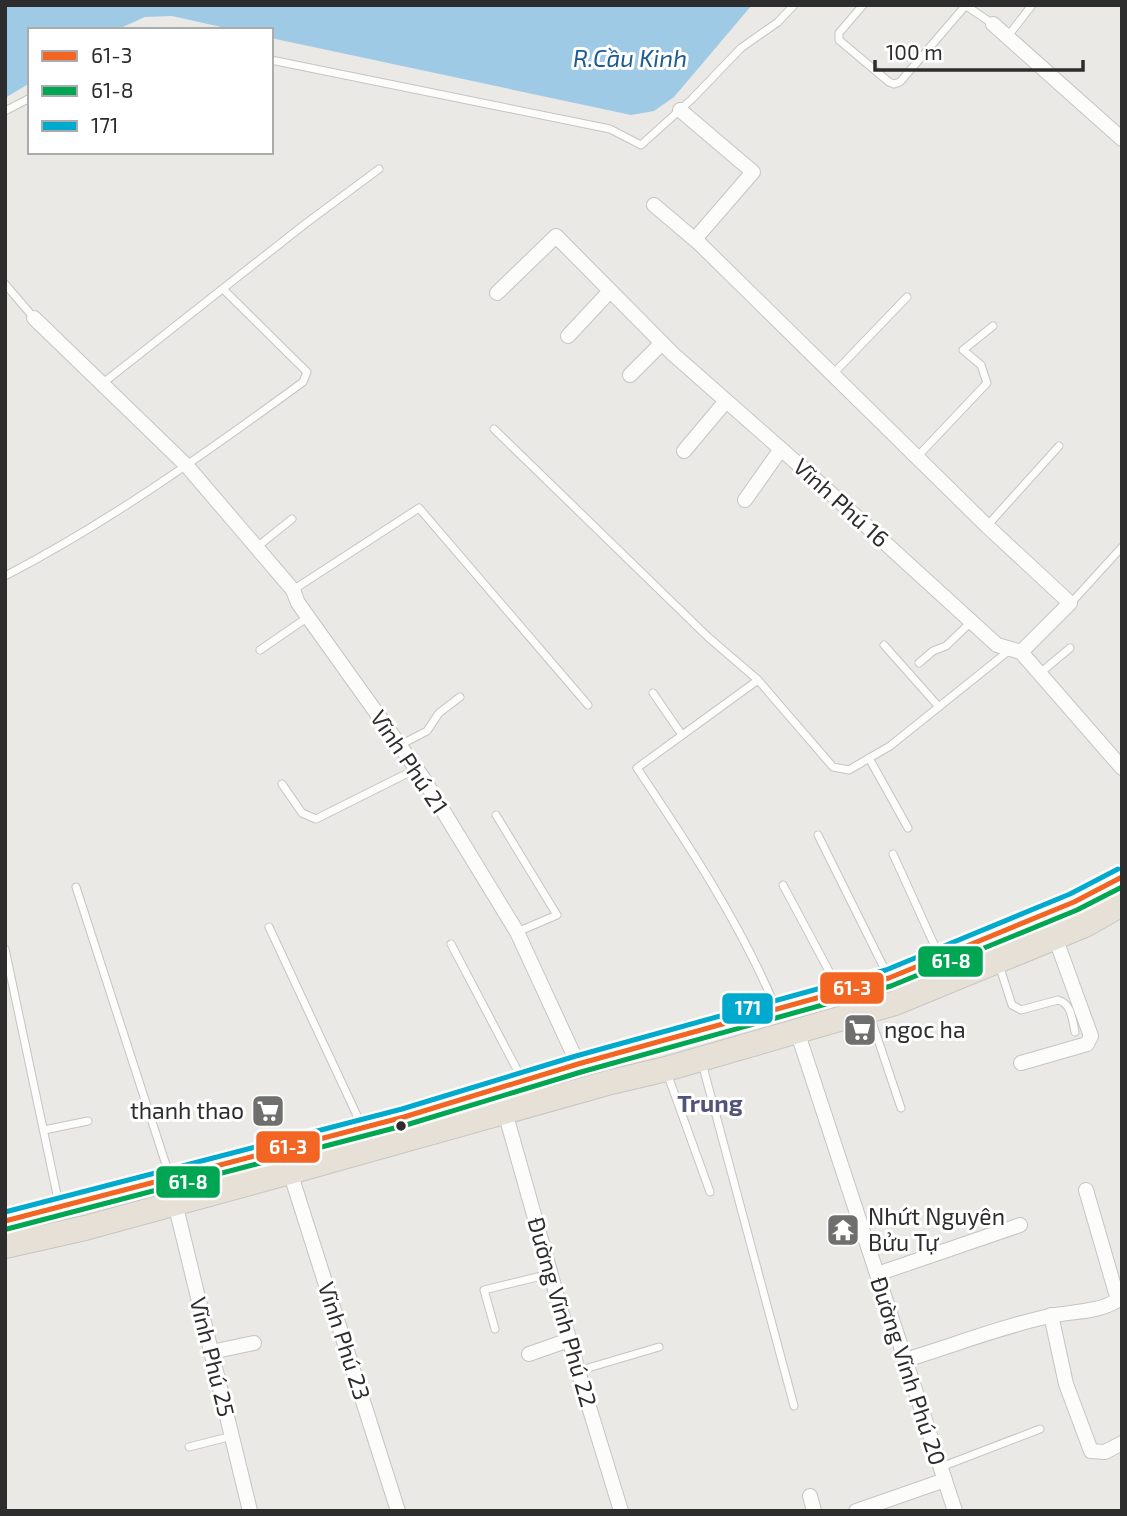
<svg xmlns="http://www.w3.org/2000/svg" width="1127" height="1516" font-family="'Exo 2',sans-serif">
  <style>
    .water { fill: #9fcae5 }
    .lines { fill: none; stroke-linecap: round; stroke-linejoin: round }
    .lane-casing { stroke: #c4c5c4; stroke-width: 9 }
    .street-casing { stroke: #c4c5c4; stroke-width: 16 }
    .highway-casing { stroke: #c6c5c3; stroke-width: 26 }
    .lane { stroke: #fcfcfb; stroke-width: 7 }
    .street { stroke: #fcfcfb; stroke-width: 14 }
    .highway { stroke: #e7e0d7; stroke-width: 24 }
    .bus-1-casing { stroke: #fff; stroke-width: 10 }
    .bus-2-casing { stroke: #fff; stroke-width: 10 }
    .bus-3-casing { stroke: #fff; stroke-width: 10 }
    .bus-1 { stroke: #f26522; stroke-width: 5 }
    .bus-2 { stroke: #00a651; stroke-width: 5 }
    .bus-3 { stroke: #00a9ce; stroke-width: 5 }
    .bus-dot { fill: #2d2d2d; stroke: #fff; stroke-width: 2.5 }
    .labels { text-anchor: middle; stroke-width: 6; stroke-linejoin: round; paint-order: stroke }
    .street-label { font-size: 23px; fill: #2d2d2d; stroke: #fff }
    .poi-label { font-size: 23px; fill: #2d2d2d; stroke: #fff; text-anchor: start }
    .water-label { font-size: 24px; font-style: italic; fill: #1b5a94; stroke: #fff }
    .neighbourhood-label { font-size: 24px; font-weight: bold; fill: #51537b; stroke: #fff }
    .line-badge { stroke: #fff; stroke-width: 2.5 }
    .badge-label { font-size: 19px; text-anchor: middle; font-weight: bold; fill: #fff }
  </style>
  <rect width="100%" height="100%" fill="#eae9e5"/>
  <polygon class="water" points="5,5 752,5 674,97 654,111 631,115 271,38 271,30 235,30 172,16 145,17 116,30 30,30 30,83 5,98"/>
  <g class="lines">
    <defs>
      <g id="lane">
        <polyline points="863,5 839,33 839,40 889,82 894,84 900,82 966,5"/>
        <polyline points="965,5 993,24"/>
        <polyline points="1008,36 1032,5"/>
        <polyline points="271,60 610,129 641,145 692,99 741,48 778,22 794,5"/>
        <polyline points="5,111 30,98"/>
        <polyline points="5,284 34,318"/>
        <polyline points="833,374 907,297"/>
        <polyline points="103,383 305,224 379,169"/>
        <path d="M 494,429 L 708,637 L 758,680 L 637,768 C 688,844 739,921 775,1006"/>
        <polyline points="917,457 987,383 981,365 963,350 993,326"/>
        <polyline points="987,526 1059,446"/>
        <polyline points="257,547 292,519"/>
        <path d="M 5,576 C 111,521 207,452 303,382 L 307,372 L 223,289"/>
        <polyline points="293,590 419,508 588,705"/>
        <polyline points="1071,603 1122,547"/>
        <polyline points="884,645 939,707"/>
        <polyline points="260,650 308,617"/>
        <polyline points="919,663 933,651 946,646 971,622"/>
        <polyline points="1040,673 1070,648"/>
        <polyline points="758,680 833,767 849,770 890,746 1011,649"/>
        <polyline points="653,693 682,735"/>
        <polyline points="400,745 427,731 439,713 460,697"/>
        <polyline points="869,758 908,828"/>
        <polyline points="282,784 302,813 316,819 416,769"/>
        <polyline points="496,815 557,915 517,932"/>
        <polyline points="818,835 887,974"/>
        <polyline points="893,854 938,953"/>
        <polyline points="783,885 838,988"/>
        <polyline points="76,887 169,1174"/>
        <polyline points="269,927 361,1124"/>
        <polyline points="451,944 522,1079"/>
        <polyline points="5,949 59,1204"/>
        <path d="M 999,965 L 1012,1005 L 1021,1010 L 1058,1000 C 1072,1004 1072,1019 1075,1032"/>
        <polyline points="870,1016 901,1108"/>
        <polyline points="702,1063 794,1406"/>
        <polyline points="667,1073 710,1192"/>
        <polyline points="44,1130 88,1121"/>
        <polyline points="495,1329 484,1290 550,1274"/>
        <polyline points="578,1371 659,1347"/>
        <polyline points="189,1447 232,1436"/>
        <polyline points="941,1467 1040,1429"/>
      </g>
      <g id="street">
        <polyline points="993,24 1122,139"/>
        <polyline points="680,110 753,172 695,239"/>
        <polyline points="654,205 700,244 987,526 1070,603 1021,652"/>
        <polyline points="497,293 556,236 673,354 815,479 997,645 1021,652 1122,768"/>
        <polyline points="34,318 187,466 293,590 298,603 423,778 517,932 578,1064"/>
        <polyline points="568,336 610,291"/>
        <polyline points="630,375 662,343"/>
        <polyline points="684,451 726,401"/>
        <polyline points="745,500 781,449"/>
        <polyline points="797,1031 955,1511"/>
        <polyline points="1021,1063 1087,1044 1091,1036 1055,937"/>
        <polyline points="505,1112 578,1371 621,1511"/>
        <polyline points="290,1172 398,1511"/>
        <polyline points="175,1203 250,1511"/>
        <polyline points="877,1274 1020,1225"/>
        <polyline points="1051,1315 1066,1384 1091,1451 1105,1452 1122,1443"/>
        <polyline points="211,1352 254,1343"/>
        <polyline points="529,1354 569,1340"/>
        <path d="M 905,1360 C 952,1346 1002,1326 1050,1316 C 1072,1311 1097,1313 1118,1300 L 1086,1190"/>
        <polyline points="810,1496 814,1511"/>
        <polyline points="856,1511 945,1480"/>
      </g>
      <g id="highway">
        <polyline points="5,1221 404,1117 524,1082 578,1064 889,978 1074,902 1122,877"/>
        <polyline points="5,1246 85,1228 290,1172 611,1082 666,1069 895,1003 1085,925 1122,904"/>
      </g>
    </defs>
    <use href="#lane" class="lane-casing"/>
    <use href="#street" class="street-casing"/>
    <use href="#highway" class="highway-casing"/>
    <use href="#lane" class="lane"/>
    <use href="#street" class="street"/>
    <use href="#highway" class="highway"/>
    <defs>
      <polyline id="bus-1" points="5,1221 404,1117 578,1064 889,978 1074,902 1122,877"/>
      <polyline id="bus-2" points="7,1229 406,1125 581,1072 891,986 1077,910 1122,887"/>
      <polyline id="bus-3" points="5,1212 402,1109 576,1056 886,970 1070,894 1118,869"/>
    </defs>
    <use href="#bus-1" class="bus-1-casing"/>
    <use href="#bus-2" class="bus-2-casing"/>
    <use href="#bus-3" class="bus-3-casing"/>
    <use href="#bus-1" class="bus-1"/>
    <use href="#bus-2" class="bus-2"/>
    <use href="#bus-3" class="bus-3"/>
  </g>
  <defs>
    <symbol id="supermarket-square" viewBox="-11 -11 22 22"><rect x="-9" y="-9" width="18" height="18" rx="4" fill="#6f6f6d" stroke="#fff"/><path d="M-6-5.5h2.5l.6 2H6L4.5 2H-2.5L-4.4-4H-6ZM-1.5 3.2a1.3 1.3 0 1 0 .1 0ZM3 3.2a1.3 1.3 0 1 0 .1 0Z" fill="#fff"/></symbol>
    <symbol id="temple-square" viewBox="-11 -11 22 22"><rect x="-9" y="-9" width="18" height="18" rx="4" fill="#6f6f6d" stroke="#fff"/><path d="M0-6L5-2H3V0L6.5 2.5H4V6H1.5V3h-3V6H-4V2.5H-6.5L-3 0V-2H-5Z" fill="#fff"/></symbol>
  </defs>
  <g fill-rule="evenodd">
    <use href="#supermarket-square" x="841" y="1011" width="38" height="38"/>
    <use href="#supermarket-square" x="249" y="1092" width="38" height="38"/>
    <use href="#temple-square" x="824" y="1211" width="38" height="38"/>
  </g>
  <circle class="bus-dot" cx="401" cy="1126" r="6"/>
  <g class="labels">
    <g class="street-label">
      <text transform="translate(841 503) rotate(42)" y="8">Vĩnh Phú 16</text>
      <text transform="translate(409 762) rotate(56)" y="8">Vĩnh Phú 21</text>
      <text transform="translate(562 1312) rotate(74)" y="8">Đường Vĩnh Phú 22</text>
      <text transform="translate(344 1341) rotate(72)" y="8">Vĩnh Phú 23</text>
      <text transform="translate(212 1357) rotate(76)" y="8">Vĩnh Phú 25</text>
      <text transform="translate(908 1371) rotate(72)" y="8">Đường Vĩnh Phú 20</text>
    </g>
    <g class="poi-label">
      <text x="884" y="1038">ngoc ha</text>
      <text x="244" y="1119" text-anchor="end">thanh thao</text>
      <text x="868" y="1225">Nhứt Nguyên<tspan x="868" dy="26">Bửu Tự</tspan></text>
    </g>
    <g class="water-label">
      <text x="630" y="67">R.Cầu Kinh</text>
    </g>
    <g class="neighbourhood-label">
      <text x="710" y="1112">Trung</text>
    </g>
  </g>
  <g class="line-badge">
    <rect x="917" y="945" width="67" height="33" rx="7" fill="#00a651"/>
    <rect x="819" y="971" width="66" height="34" rx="7" fill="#f26522"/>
    <rect x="721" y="992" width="53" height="33" rx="7" fill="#00a9ce"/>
    <rect x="255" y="1130" width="66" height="34" rx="7" fill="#f26522"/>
    <rect x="155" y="1165" width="66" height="34" rx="7" fill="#00a651"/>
  </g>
  <g class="badge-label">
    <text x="951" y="968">61-8</text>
    <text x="852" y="995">61-3</text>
    <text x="748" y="1015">171</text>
    <text x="288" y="1154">61-3</text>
    <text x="188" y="1189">61-8</text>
  </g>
  <rect width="1127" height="1516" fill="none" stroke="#2d2d2d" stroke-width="14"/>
  <rect x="28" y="28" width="245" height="126" fill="#ffffff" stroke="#ababab" stroke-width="2"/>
  <rect x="42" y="51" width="35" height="10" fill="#f26522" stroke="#ababab" stroke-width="2"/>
  <text x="91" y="63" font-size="21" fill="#2d2d2d">61-3</text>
  <rect x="42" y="86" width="35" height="10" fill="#00a651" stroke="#ababab" stroke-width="2"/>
  <text x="91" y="98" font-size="21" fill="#2d2d2d">61-8</text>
  <rect x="42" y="121" width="35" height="10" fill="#00a9ce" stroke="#ababab" stroke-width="2"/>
  <text x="91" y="133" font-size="21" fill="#2d2d2d">171</text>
  <path d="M875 60v10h208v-10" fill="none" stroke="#2d2d2d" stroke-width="3.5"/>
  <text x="886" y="60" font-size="21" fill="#2d2d2d" stroke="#ffffff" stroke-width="5" paint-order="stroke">100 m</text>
</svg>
